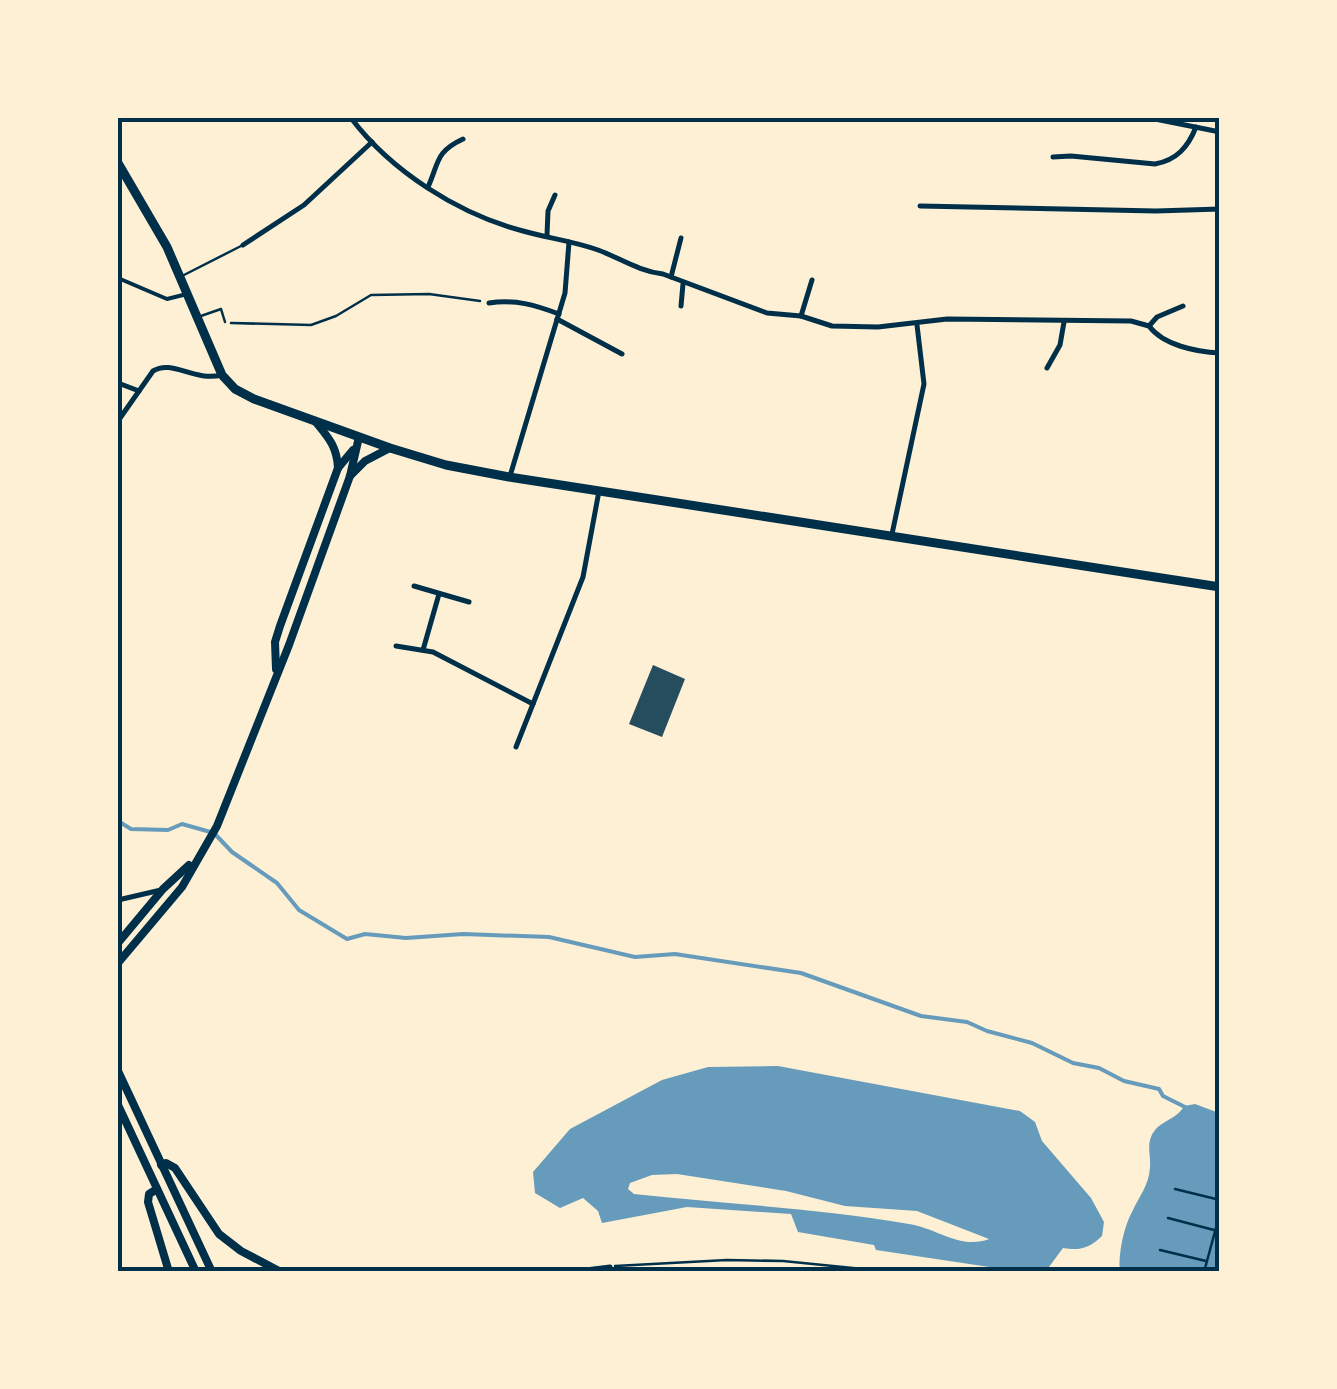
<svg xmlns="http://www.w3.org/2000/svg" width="1337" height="1389" font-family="'Libre Baskerville',serif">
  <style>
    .water { fill: #669bbc; fill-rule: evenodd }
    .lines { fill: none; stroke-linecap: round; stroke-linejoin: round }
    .stream { stroke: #669bbc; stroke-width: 4 }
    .building { fill: #264d5e }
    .path { stroke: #003049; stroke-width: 2.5 }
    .service { stroke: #003049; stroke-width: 2.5 }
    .pedestrian { stroke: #003049; stroke-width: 4 }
    .minor { stroke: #003049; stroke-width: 5 }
    .secondary { stroke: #003049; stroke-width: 8 }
    .primary { stroke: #003049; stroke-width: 9 }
    .neatline { fill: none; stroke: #003049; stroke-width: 4 }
  </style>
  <rect width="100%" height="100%" fill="#fdf0d5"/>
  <g class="water">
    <path d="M 778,1066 L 1020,1111 L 1035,1122 L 1042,1141 L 1091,1198 L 1104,1222 L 1102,1236 C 1089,1248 1081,1251 1063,1248 L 1046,1271 L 1016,1271 L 876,1250 L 874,1245 L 798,1232 L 791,1214 L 687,1207 L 602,1223 L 598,1211 L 583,1198 L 560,1208 L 535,1193 L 533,1172 L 570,1129 L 662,1080 L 708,1067 ZM 677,1174 L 786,1191 L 845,1206 L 917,1211 L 989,1239 C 961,1250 936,1228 909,1224 C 818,1208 725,1204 634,1194 L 628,1189 L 630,1183 L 652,1175 Z"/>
    <path d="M 1195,1104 L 1219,1113 L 1219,1271 L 1120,1271 C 1118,1254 1124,1226 1133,1210 C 1140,1195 1149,1185 1150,1167 C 1151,1157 1147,1146 1151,1137 C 1158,1120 1176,1121 1184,1106 Z"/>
  </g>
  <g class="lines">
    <polyline class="stream" points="118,821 131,829 168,830 182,824 214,833 232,852 277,883 299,910 347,939 365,934 406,938 463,934 549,937 635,957 675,954 801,973 921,1016 967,1022 987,1031 1032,1043 1073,1063 1099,1068 1124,1081 1159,1089 1163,1096 1185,1107"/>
  </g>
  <polygon class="building" points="653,665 685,679 662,737 629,724"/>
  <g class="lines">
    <g class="path">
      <polyline points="231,323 311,325 336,316 371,295 429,294 480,301"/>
      <polyline points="1175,1189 1220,1200"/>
      <polyline points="1168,1218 1214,1230"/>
      <polyline points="1160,1250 1206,1261"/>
      <polyline points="615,1266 727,1260 783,1261 893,1272"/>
      <polyline points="1204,1272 1220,1213"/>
    </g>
    <g class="service">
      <polyline points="182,276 241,246"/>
      <polyline points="198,317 221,309 225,322"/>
    </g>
    <polyline class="pedestrian" points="118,278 167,299 187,294"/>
    <g class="minor">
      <path d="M 351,118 C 391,171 458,214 523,231 C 547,238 573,241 598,250 C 620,258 638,271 663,274 L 767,313 L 801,316 L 832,326 L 878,327 L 947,319 L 1131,321 L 1149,326 L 1157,317 L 1183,306"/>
      <polyline points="1150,118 1220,132"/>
      <path d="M 1053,157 L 1071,156 L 1155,164 C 1177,160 1188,147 1196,127"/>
      <path d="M 428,187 C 439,163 435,152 463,139"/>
      <polyline points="920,206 1156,211 1220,209"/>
      <polyline points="547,235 548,211 555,195"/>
      <polyline points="243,245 304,205 372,142"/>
      <polyline points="671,277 681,238"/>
      <path d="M 489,303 C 515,299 535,305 559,314"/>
      <polyline points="681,306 683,284"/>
      <polyline points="801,316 812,280"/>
      <polyline points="557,319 622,354"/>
      <path d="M 1149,326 C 1163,345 1196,352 1220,353"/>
      <polyline points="1047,368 1060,345 1064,322"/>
      <polyline points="118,383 139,391"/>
      <path d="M 118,421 L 153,371 C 173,359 193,382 222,375"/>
      <polyline points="510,476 565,293 569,242"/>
      <polyline points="892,534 924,384 917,325"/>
      <polyline points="414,586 469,602"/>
      <polyline points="396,646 433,652 533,704"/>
      <polyline points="423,650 439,594"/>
      <polyline points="516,747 583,577 599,491"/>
      <polyline points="118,900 161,890"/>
      <polyline points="569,1272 610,1267"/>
    </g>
    <g class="secondary">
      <path d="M 315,421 C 328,437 337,446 338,468"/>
      <polyline points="350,476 365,461 390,448"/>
      <polyline points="276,669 275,642 280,626 338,468 353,450"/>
      <polyline points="118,943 163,889 189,865"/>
      <polyline points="118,963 182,887 217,826 289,645 350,476 359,437"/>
      <polyline points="118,1071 212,1272"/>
      <polyline points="118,1105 196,1272"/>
      <polyline points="161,1165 166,1163 175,1168 219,1234 241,1251 281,1272"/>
      <polyline points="157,1189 149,1194 148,1202 169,1272"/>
    </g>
    <polyline class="primary" points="118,163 167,247 222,375 235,389 254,399 390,448 446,465 509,477 1220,587"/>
  </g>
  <rect width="1337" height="1389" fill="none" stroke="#fdf0d5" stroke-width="240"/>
  <rect x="120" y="120" width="1097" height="1149" class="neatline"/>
</svg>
